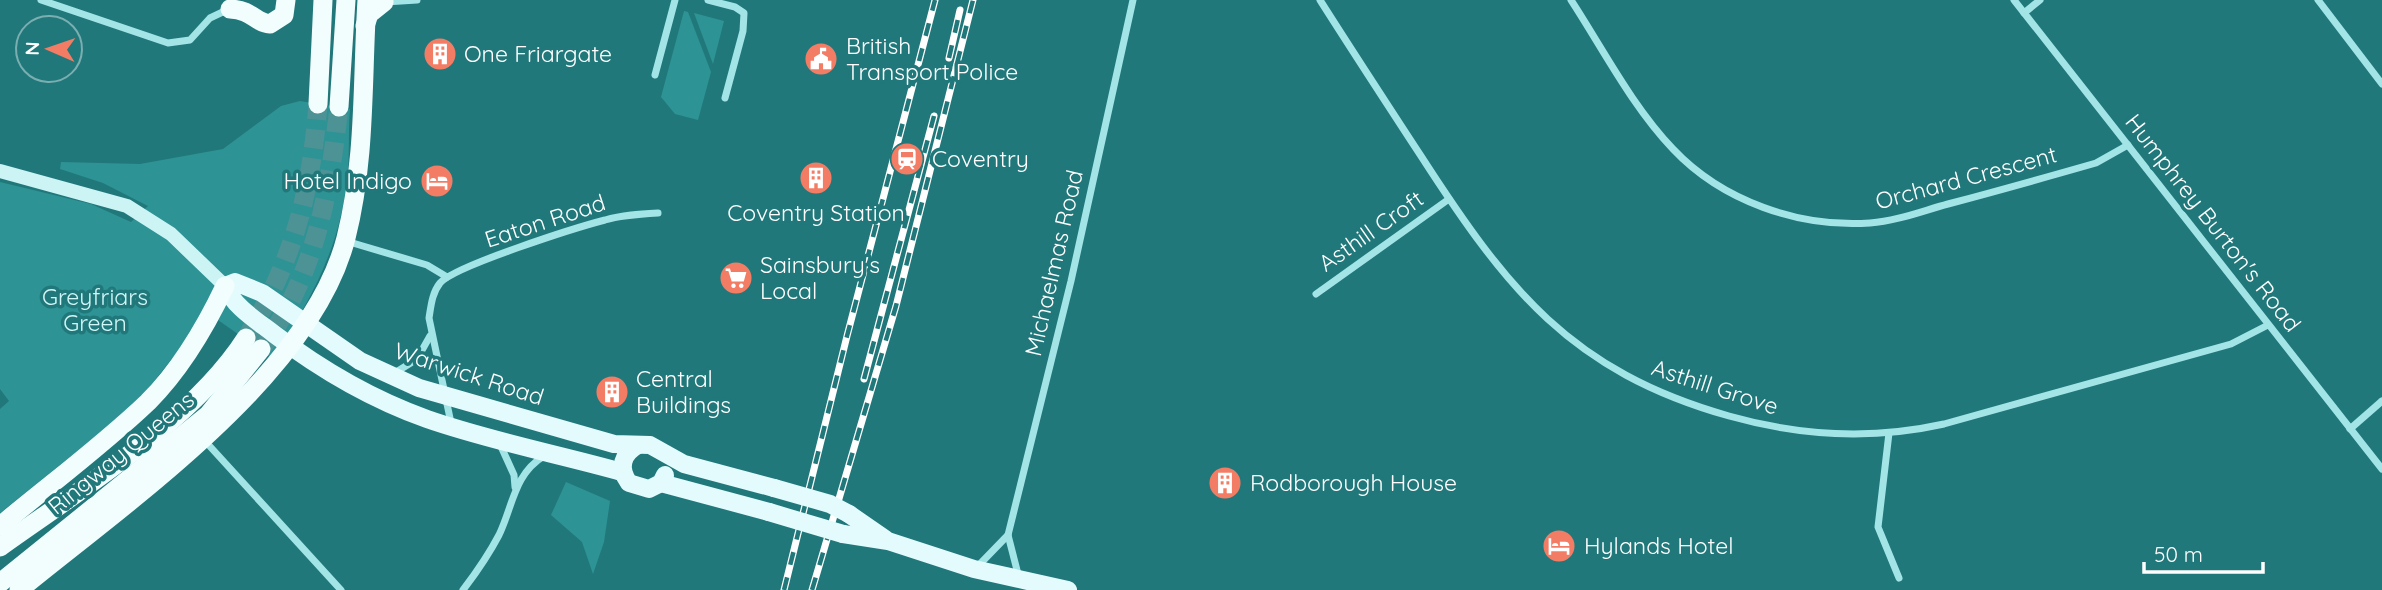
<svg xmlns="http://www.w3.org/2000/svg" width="2382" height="590" font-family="Quicksand,sans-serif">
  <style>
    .green { fill: #2e9395 }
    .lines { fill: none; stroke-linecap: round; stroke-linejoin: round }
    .trunk-tunnel { stroke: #4d9395; stroke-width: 19; stroke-dasharray: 19 10; stroke-linecap: butt }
    .minor { stroke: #a3e5e6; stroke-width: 7 }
    .secondary { stroke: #cdf4f5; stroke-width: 14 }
    .primary { stroke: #e4fbfd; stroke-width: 18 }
    .trunk { stroke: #f2fdfe; stroke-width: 19 }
    .rail-casing { stroke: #fff; stroke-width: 7 }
    .rail { stroke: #21787b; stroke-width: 4.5; stroke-dasharray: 13; stroke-linecap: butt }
    .primary-bridge { stroke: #e4fbfd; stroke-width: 18 }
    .labels { text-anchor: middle; stroke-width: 7; stroke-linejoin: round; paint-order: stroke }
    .poi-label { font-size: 23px; fill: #fff; stroke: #21787b; text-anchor: start }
    .street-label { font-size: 23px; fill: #fff; stroke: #21787b }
    .park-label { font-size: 23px; fill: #d1f6f7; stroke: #21787b }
  </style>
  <rect width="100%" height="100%" fill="#21787b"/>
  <g class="green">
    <polygon points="684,11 688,12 711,72 698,120 675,114 661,97"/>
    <polygon points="694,13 724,21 713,64"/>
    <path d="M 300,101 L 350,109 C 348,133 350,156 347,180 C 340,247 310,303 272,358 L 208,313 L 136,404 L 0,513 L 0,409 L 9,401 L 0,389 L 0,182 L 91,204 L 131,222 L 148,206 L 103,183 L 60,169 L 61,162 L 140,164 L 223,149 L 281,106 Z"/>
    <polygon points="566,482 610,501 604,542 593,574 582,542 551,515"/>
  </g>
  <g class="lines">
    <g class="trunk-tunnel">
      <path d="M 246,338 C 293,262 311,193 318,104"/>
      <path d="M 261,349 C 315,277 329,195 339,107"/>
    </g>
    <g class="minor">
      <polyline points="41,0 168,43 190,40 210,18 229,9"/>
      <polyline points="708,0 735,7 744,13 743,31 725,98"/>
      <path d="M 1320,0 C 1353,52 1387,104 1421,156 C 1507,289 1570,371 1729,416 C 1800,436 1872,440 1944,424 L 2231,344 L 2268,325"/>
      <path d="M 1571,0 C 1603,49 1632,106 1673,149 C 1722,201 1799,228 1870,223 C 1897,221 1922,211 1948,204 C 1997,191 2047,177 2096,163 L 2128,145"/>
      <polyline points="2014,0 2382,469"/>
      <polyline points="2318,0 2382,84"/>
      <polyline points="385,2 417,0"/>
      <polyline points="2024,13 2040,0"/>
      <polyline points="655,75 675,0"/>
      <polyline points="346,241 427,265 447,277"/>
      <polyline points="1316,294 1449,199"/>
      <polyline points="393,374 417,359 430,336"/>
      <path d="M 451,423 L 429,318 C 431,306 432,293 440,283 C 454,266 578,227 605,220 C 622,215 640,214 658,213"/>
      <polyline points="2350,429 2382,401"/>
      <polyline points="1889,433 1878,527 1899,578"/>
      <polyline points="205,441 341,590"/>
      <polyline points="499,442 514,475 515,487"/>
      <polyline points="978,566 1008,535"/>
      <polyline points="1019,578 1008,535 1071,281 1133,0"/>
      <path d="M 463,590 C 476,573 489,554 499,535 C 513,506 514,474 544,456"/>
    </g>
    <polyline class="secondary" points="0,171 127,206 171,234 225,286"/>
    <g class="primary">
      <path d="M 638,445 C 622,454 618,468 629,483 L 649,489 L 661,483 L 665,475"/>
      <path d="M 622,472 C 558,454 490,441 427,419 C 371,399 320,369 274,334 C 256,320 234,307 225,286 L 235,282 L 262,293 L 360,361 L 419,388 L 614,444 L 650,445 L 684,464 L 774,488"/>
      <polyline points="661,483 769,512"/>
      <polyline points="849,514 885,539"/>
      <polyline points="843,534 888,541 974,569 1068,590"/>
    </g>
    <g class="trunk">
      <path d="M 230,9 C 253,10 255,23 270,24 L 284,15 L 286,0"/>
      <polyline points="365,26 369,14 384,2"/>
      <polyline points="318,104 323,0"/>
      <polyline points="339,107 346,0"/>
      <path d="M 0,526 C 49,485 102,446 148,402 C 180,370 206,326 225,286"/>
      <path d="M 0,547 C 79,490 193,421 246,338"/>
      <polyline points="0,583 208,415 261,349"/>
      <path d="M 19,590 C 126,502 311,376 346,238 C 366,159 362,80 367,0"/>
    </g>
    <defs>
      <g id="rail">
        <polyline points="949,58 960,10"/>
        <polyline points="864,379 934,116"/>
        <polyline points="784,590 847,336 935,0"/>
        <polyline points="812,590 896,306 973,0"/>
      </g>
    </defs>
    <use href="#rail" class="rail-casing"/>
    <use href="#rail" class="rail"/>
    <g class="primary-bridge">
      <polyline points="774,488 830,504 849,514"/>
      <polyline points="769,512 843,534"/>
    </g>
  </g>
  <defs>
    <symbol id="building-disc" viewBox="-11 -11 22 22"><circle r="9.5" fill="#f37d64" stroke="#21787b"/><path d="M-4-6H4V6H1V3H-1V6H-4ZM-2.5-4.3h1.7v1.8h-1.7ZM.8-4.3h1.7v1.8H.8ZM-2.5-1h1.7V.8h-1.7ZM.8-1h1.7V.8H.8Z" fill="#fff"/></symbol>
    <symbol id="civic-disc" viewBox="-11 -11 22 22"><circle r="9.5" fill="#f37d64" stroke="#21787b"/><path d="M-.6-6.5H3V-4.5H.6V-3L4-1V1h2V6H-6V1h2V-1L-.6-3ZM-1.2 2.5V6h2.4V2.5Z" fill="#fff"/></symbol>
    <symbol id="station-disc" viewBox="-11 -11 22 22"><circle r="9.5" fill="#f37d64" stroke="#21787b"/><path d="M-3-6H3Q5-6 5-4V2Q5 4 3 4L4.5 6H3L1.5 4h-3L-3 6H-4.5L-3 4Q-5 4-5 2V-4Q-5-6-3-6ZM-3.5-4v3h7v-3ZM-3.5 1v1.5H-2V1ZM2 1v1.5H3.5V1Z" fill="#fff"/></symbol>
    <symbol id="hotel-disc" viewBox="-11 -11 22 22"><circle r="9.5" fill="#f37d64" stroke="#21787b"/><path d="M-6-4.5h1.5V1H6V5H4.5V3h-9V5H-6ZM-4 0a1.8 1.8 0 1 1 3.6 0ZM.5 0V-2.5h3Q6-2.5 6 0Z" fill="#fff"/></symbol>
    <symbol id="supermarket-disc" viewBox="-11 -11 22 22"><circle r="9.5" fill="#f37d64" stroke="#21787b"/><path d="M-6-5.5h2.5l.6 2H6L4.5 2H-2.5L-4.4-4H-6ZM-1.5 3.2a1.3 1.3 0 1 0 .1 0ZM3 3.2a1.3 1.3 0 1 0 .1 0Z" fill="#fff"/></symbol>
  </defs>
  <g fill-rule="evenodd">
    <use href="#building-disc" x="421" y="35" width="38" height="38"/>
    <use href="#civic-disc" x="802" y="40" width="38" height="38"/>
    <use href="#station-disc" x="888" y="140" width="38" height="38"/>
    <use href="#building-disc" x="797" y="159" width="38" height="38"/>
    <use href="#hotel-disc" x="418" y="162" width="38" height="38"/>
    <use href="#supermarket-disc" x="717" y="259" width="38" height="38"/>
    <use href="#building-disc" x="593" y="373" width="38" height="38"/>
    <use href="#building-disc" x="1206" y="464" width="38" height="38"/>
    <use href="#hotel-disc" x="1540" y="527" width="38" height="38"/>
  </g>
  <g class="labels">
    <g class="poi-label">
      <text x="846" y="54">British<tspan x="846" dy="26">Transport Police</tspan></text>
      <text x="464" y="62">One Friargate</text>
      <text x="932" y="167">Coventry</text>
      <text x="412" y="189" text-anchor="end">Hotel Indigo</text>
      <text x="816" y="221" text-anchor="middle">Coventry Station</text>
      <text x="760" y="273">Sainsbury's<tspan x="760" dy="26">Local</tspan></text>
      <text x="636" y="387">Central<tspan x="636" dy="26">Buildings</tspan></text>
      <text x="1250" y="491">Rodborough House</text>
      <text x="1584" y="554">Hylands Hotel</text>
    </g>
    <g class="street-label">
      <text transform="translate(1966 178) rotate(-15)" y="8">Orchard Crescent</text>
      <text transform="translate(545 221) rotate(-18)" y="8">Eaton Road</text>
      <text transform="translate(2213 223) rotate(52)" y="8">Humphrey Burton's Road</text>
      <text transform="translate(1371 231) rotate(-35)" y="8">Asthill Croft</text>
      <text transform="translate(1054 263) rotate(-77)" y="8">Michaelmas Road</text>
      <text transform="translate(469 374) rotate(18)" y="8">Warwick Road</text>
      <text transform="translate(1715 387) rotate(18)" y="8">Asthill Grove</text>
      <text transform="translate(121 453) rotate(-39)" y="8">Ringway Queens</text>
    </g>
    <g class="park-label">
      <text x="95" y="305">Greyfriars<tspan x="95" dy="26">Green</tspan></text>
    </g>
  </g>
  <g transform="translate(49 49) rotate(272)"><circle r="33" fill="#21787b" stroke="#7aaeb0" stroke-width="2"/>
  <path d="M0-5L12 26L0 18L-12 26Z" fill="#f37d64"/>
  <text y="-10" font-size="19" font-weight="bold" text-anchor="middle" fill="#ffffff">N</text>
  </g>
  <path d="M2144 562v10h119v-10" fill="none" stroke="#ffffff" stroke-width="3.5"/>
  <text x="2154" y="562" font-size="21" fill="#ffffff" stroke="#21787b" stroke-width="5" paint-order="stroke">50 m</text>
</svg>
